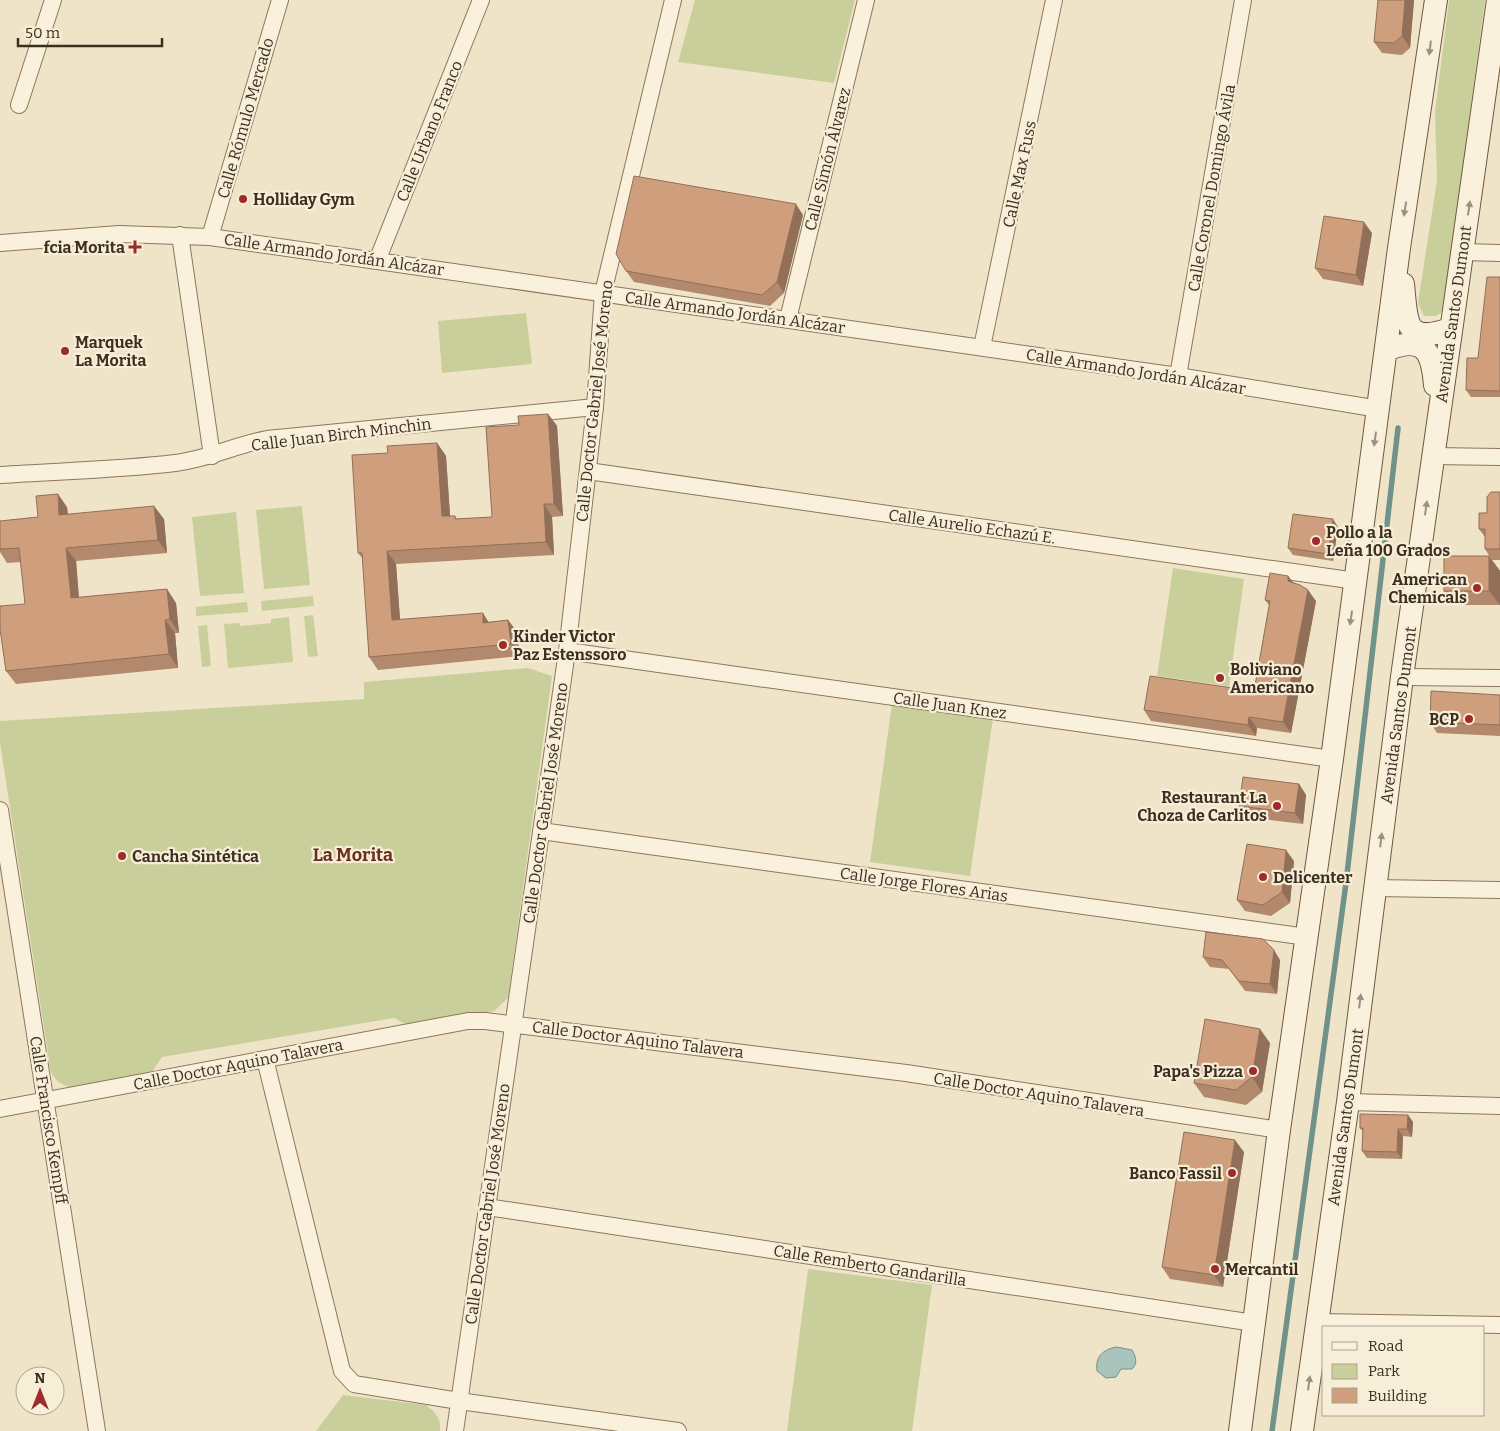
<svg xmlns="http://www.w3.org/2000/svg" width="1500" height="1431" font-family="Bitter,serif">
  <style>
    .green { fill: #c9cf9b }
    .water { fill: #a9c4bc; stroke: #6f938a }
    .lines { fill: none; stroke-linecap: round; stroke-linejoin: round }
    .stream { stroke: #6f938a; stroke-width: 5.5 }
    .minor-casing { stroke: #8d765c; stroke-width: 18 }
    .secondary-casing { stroke: #6f573f; stroke-width: 24 }
    .minor { stroke: #faf1dc; stroke-width: 16 }
    .secondary { stroke: #faf1dc; stroke-width: 22 }
    .wall { fill: #b2896c }
    .shaded-wall { fill: #916f58 }
    .building { fill: #cf9f7d; stroke: #916f58 }
    .oneway { fill: #9c907e }
    .poi-dot { fill: #9e2a2b; stroke: #f7eed8; stroke-width: 2 }
    .labels { text-anchor: middle; stroke-width: 4.5; stroke-linejoin: round; paint-order: stroke }
    .street-label { font-size: 16px; fill: #3d2e20; stroke: #f7eed8 }
    .poi-label { font-size: 16px; font-weight: bold; fill: #3d2e20; stroke: #f7eed8; text-anchor: start }
    .neighbourhood-label { font-size: 18px; font-weight: bold; fill: #6b2e1e; stroke: #f7eed8 }
  </style>
  <rect width="100%" height="100%" fill="#f0e4c8"/>
  <g class="green">
    <polygon points="695,0 855,0 834,83 678,62"/>
    <polygon points="1449,0 1485,0 1445,300 1441,313 1436,316 1424,316 1418,303 1437,180 1435,112"/>
    <polygon points="526,313 532,364 442,373 438,321"/>
    <polygon points="302,506 310,585 264,589 256,510"/>
    <polygon points="236,512 244,593 200,596 192,517"/>
    <polygon points="1173,568 1244,579 1229,686 1157,676"/>
    <polygon points="313,596 314,606 262,611 261,601"/>
    <polygon points="247,602 248,612 196,616 196,607"/>
    <polygon points="313,615 318,656 308,657 304,616"/>
    <polygon points="289,617 293,662 228,668 224,624 240,623 240,626 271,623 271,619"/>
    <polygon points="207,625 211,666 202,667 198,626"/>
    <polygon points="528,668 552,676 508,998 494,1011 411,1027 394,1018 162,1057 148,1078 74,1090 58,1082 51,1073 0,743 0,721 364,699 364,682"/>
    <polygon points="892,704 993,718 970,876 870,862"/>
    <polygon points="808,1269 932,1285 912,1431 787,1431"/>
    <path d="M 343,1395 L 426,1405 C 436,1413 441,1418 440,1431 L 316,1431 Z"/>
  </g>
  <path class="water" d="M 1116,1347 L 1132,1350 C 1136,1357 1138,1363 1132,1369 L 1121,1369 L 1116,1377 L 1106,1378 L 1097,1371 C 1095,1356 1103,1350 1116,1347 Z"/>
  <g class="lines">
    <polyline class="stream" points="1272,1431 1346,883 1398,428"/>
    <defs>
      <g id="minor">
        <polyline points="19,105 53,0"/>
        <polyline points="180,235 212,456"/>
        <polyline points="210,237 280,0"/>
        <polyline points="0,243 119,234 210,237 1178,376 1379,409"/>
        <polyline points="1462,252 1500,253"/>
        <polyline points="377,261 481,0"/>
        <polyline points="788,319 866,0"/>
        <polyline points="982,347 1054,0"/>
        <polyline points="1178,376 1243,0"/>
        <polyline points="1433,456 1500,457"/>
        <polyline points="588,471 1356,581"/>
        <path d="M 0,475 C 58,471 117,470 175,463 C 207,459 236,445 267,439 L 595,407"/>
        <polyline points="567,651 1332,759"/>
        <polyline points="1402,677 1500,678"/>
        <polyline points="0,810 97,1431"/>
        <polyline points="541,831 1307,937"/>
        <polyline points="1375,888 1500,890"/>
        <polyline points="265,1059 342,1371 354,1384 459,1401 678,1431"/>
        <polyline points="1348,1102 1500,1106"/>
        <polyline points="0,1109 468,1021 485,1021 906,1073 1279,1130"/>
        <polyline points="487,1207 1254,1323"/>
        <polyline points="1318,1322 1500,1325"/>
        <polyline points="455,1431 567,651 595,407 603,293 673,0"/>
      </g>
      <g id="secondary">
        <path d="M 1403,284 C 1407,321 1403,345 1450,329"/>
        <path d="M 1386,350 C 1424,335 1432,350 1435,385"/>
        <polyline points="1240,1431 1279,1130 1332,759 1399,248 1436,0"/>
        <polyline points="1302,1431 1348,1102 1402,677 1498,0"/>
      </g>
    </defs>
    <use href="#minor" class="minor-casing"/>
    <use href="#secondary" class="secondary-casing"/>
    <use href="#minor" class="minor"/>
    <use href="#secondary" class="secondary"/>
  </g>
  <g class="wall">
    <polygon points="1378,0 1414,0 1410,48 1402,55 1382,53 1374,42"/>
    <polygon points="803,215 784,293 770,306 634,282 626,271"/>
    <polygon points="1372,233 1363,286 1323,279 1315,268"/>
    <polygon points="1500,277 1500,397 1471,397 1466,390 1478,358"/>
    <polygon points="548,414 557,426 563,516 552,517 554,555 396,564 400,620 489,622 508,620 517,632 520,656 378,670 369,657 363,559 358,553 388,453 437,443 446,456 450,516 455,516 457,519 492,517"/>
    <polygon points="1500,492 1500,560 1492,560 1485,549 1485,537 1479,529 1487,513"/>
    <polygon points="67,507 68,514 164,519 167,553 76,561 79,597 176,603 179,633 175,633 178,668 16,684 6,671 25,604 21,562 7,563 0,552 0,521 38,517"/>
    <polygon points="1338,527 1333,561 1293,555 1288,548"/>
    <polygon points="1489,556 1500,571 1500,605 1454,605 1444,591"/>
    <polygon points="1288,576 1293,582 1316,601 1291,733 1257,728 1256,736 1151,721 1144,710 1254,691 1269,605 1265,600"/>
    <polygon points="1500,695 1500,736 1437,733 1430,722"/>
    <polygon points="1299,784 1306,795 1303,824 1247,817 1239,806"/>
    <polygon points="1294,861 1290,903 1271,916 1245,911 1237,900"/>
    <polygon points="1203,957 1280,960 1277,994 1245,991 1229,969 1210,967"/>
    <polygon points="1270,1043 1262,1092 1246,1105 1204,1097 1194,1083"/>
    <polygon points="1408,1115 1413,1122 1412,1137 1403,1136 1402,1159 1367,1158 1362,1151 1363,1132 1360,1128"/>
    <polygon points="1244,1152 1223,1287 1170,1279 1162,1267"/>
  </g>
  <g class="shaded-wall">
    <polygon points="1405,0 1414,0 1410,48 1402,36"/>
    <polygon points="796,204 803,215 784,293 777,282"/>
    <polygon points="1364,222 1372,233 1363,286 1356,275"/>
    <polygon points="548,414 557,426 563,516 554,504"/>
    <polygon points="437,443 446,456 451,529 442,516"/>
    <polygon points="58,494 67,507 69,528 59,515"/>
    <polygon points="544,504 552,517 554,555 546,542"/>
    <polygon points="154,506 164,519 167,553 158,540"/>
    <polygon points="1333,519 1338,527 1333,561 1328,554"/>
    <polygon points="66,548 76,561 80,612 71,598"/>
    <polygon points="387,551 396,564 401,633 392,620"/>
    <polygon points="1489,556 1500,571 1500,605 1489,591"/>
    <polygon points="1288,576 1296,587 1288,581"/>
    <polygon points="167,589 176,603 179,633 170,619"/>
    <polygon points="1308,590 1316,601 1291,733 1283,722"/>
    <polygon points="483,613 491,626 483,623"/>
    <polygon points="165,620 175,633 178,668 169,654"/>
    <polygon points="508,620 517,632 520,656 511,644"/>
    <polygon points="1249,717 1257,728 1256,736 1248,725"/>
    <polygon points="1299,784 1306,795 1303,824 1295,813"/>
    <polygon points="1286,850 1294,861 1290,903 1282,892"/>
    <polygon points="1274,950 1280,960 1277,994 1270,984"/>
    <polygon points="1260,1029 1270,1043 1262,1092 1252,1077"/>
    <polygon points="1408,1115 1413,1122 1412,1137 1407,1129"/>
    <polygon points="1398,1129 1403,1136 1402,1159 1397,1152"/>
    <polygon points="1235,1140 1244,1152 1223,1287 1214,1275"/>
  </g>
  <g class="building">
    <polygon points="1378,0 1405,0 1402,36 1394,43 1374,42"/>
    <polygon points="634,176 796,204 777,282 762,295 626,271 616,254"/>
    <polygon points="1324,216 1364,222 1356,275 1315,268"/>
    <polygon points="1487,277 1500,277 1500,391 1466,390 1467,358 1478,358"/>
    <polygon points="548,414 554,504 544,504 546,542 387,551 392,620 483,613 483,623 508,620 511,644 369,657 362,553 358,553 352,455 388,453 387,446 437,443 442,516 455,516 455,519 492,517 486,427 519,425 518,416"/>
    <polygon points="1491,492 1500,492 1500,549 1485,549 1485,529 1479,529 1479,513 1487,513 1487,497"/>
    <polygon points="58,494 59,515 154,506 158,540 66,548 71,598 167,589 170,619 165,620 169,654 6,671 0,629 0,606 25,604 19,548 0,549 0,521 38,517 36,496"/>
    <polygon points="1293,514 1333,519 1328,554 1288,548"/>
    <rect x="1444" y="556" width="45" height="35"/>
    <polygon points="1270,573 1288,576 1288,581 1300,585 1308,590 1283,722 1249,717 1248,725 1144,710 1150,676 1254,691 1270,601 1265,600"/>
    <polygon points="1431,691 1500,695 1500,725 1430,722"/>
    <polygon points="1243,777 1299,784 1295,813 1239,806"/>
    <polygon points="1247,844 1286,850 1282,892 1263,905 1237,900"/>
    <polygon points="1206,932 1263,939 1274,950 1270,984 1239,981 1222,960 1203,957"/>
    <polygon points="1205,1019 1260,1029 1252,1077 1236,1090 1194,1083"/>
    <polygon points="1360,1114 1408,1115 1407,1129 1398,1129 1397,1152 1362,1151 1363,1128 1360,1128"/>
    <polygon points="1184,1132 1235,1140 1214,1275 1162,1267"/>
  </g>
  <defs><path id="oneway-solid" d="M-6-.8H1V-3.2L6.5 0L1 3.2V.8H-6Z" transform="scale(1.25)"/></defs>
  <g class="oneway">
    <use href="#oneway-solid" transform="translate(1430 48) rotate(97)"/>
    <use href="#oneway-solid" transform="translate(1469 208) rotate(-82)"/>
    <use href="#oneway-solid" transform="translate(1405 209) rotate(99)"/>
    <use href="#oneway-solid" transform="translate(1375 439) rotate(98)"/>
    <use href="#oneway-solid" transform="translate(1426 508) rotate(-82)"/>
    <use href="#oneway-solid" transform="translate(1351 618) rotate(98)"/>
    <use href="#oneway-solid" transform="translate(1381 840) rotate(-83)"/>
    <use href="#oneway-solid" transform="translate(1360 1001) rotate(-83)"/>
    <use href="#oneway-solid" transform="translate(1309 1383) rotate(-82)"/>
  </g>
  <g class="poi-dot">
    <circle cx="243" cy="199" r="5"/>
    <path d="M132.5 239.5h5v5h5v5h-5v5h-5v-5h-5v-5h5z"/>
    <circle cx="65" cy="351" r="5"/>
    <circle cx="1316" cy="541" r="5"/>
    <circle cx="1477" cy="588" r="5"/>
    <circle cx="503" cy="645" r="5"/>
    <circle cx="1220" cy="678" r="5"/>
    <circle cx="1469" cy="719" r="5"/>
    <circle cx="1277" cy="806" r="5"/>
    <circle cx="122" cy="856" r="5"/>
    <circle cx="1263" cy="877" r="5"/>
    <circle cx="1253" cy="1071" r="5"/>
    <circle cx="1232" cy="1173" r="5"/>
    <circle cx="1215" cy="1269" r="5"/>
  </g>
  <g class="labels">
    <g class="street-label">
      <text transform="translate(245 118) rotate(-74)" y="6">Calle Rómulo Mercado</text>
      <text transform="translate(429 131) rotate(-68)" y="6">Calle Urbano Franco</text>
      <text transform="translate(827 159) rotate(-76)" y="6">Calle Simón Álvarez</text>
      <text transform="translate(1019 174) rotate(-78)" y="6">Calle Max Fuss</text>
      <text transform="translate(1211 188) rotate(-80)" y="6">Calle Coronel Domingo Ávila</text>
      <text transform="translate(334 254) rotate(8)" y="6">Calle Armando Jordán Alcázar</text>
      <text transform="translate(735 312) rotate(8)" y="6">Calle Armando Jordán Alcázar</text>
      <text transform="translate(1453 314) rotate(-82)" y="6">Avenida Santos Dumont</text>
      <text transform="translate(1136 371) rotate(9)" y="6">Calle Armando Jordán Alcázar</text>
      <text transform="translate(594 401) rotate(-84)" y="6">Calle Doctor Gabriel José Moreno</text>
      <text transform="translate(341 434) rotate(-7)" y="6">Calle Juan Birch Minchin</text>
      <text transform="translate(972 526) rotate(8)" y="6">Calle Aurelio Echazú E.</text>
      <text transform="translate(950 705) rotate(8)" y="6">Calle Juan Knez</text>
      <text transform="translate(1398 715) rotate(-82)" y="6">Avenida Santos Dumont</text>
      <text transform="translate(545 803) rotate(-82)" y="6">Calle Doctor Gabriel José Moreno</text>
      <text transform="translate(924 884) rotate(8)" y="6">Calle Jorge Flores Arias</text>
      <text transform="translate(638 1039) rotate(7)" y="6">Calle Doctor Aquino Talavera</text>
      <text transform="translate(238 1064) rotate(-11)" y="6">Calle Doctor Aquino Talavera</text>
      <text transform="translate(1039 1094) rotate(9)" y="6">Calle Doctor Aquino Talavera</text>
      <text transform="translate(1345 1117) rotate(-82)" y="6">Avenida Santos Dumont</text>
      <text transform="translate(49 1120) rotate(81)" y="6">Calle Francisco Kempff</text>
      <text transform="translate(487 1204) rotate(-82)" y="6">Calle Doctor Gabriel José Moreno</text>
      <text transform="translate(870 1265) rotate(9)" y="6">Calle Remberto Gandarilla</text>
    </g>
    <g class="poi-label">
      <text x="253" y="205">Holliday Gym</text>
      <text x="125" y="253" text-anchor="end">fcia Morita</text>
      <text x="75" y="348">Marquek<tspan x="75" dy="18">La Morita</tspan></text>
      <text x="1326" y="538">Pollo a la<tspan x="1326" dy="18">Leña 100 Grados</tspan></text>
      <text x="1467" y="585" text-anchor="end">American<tspan x="1467" dy="18">Chemicals</tspan></text>
      <text x="513" y="642">Kinder Victor<tspan x="513" dy="18">Paz Estenssoro</tspan></text>
      <text x="1230" y="675">Boliviano<tspan x="1230" dy="18">Americano</tspan></text>
      <text x="1459" y="725" text-anchor="end">BCP</text>
      <text x="1267" y="803" text-anchor="end">Restaurant La<tspan x="1267" dy="18">Choza de Carlitos</tspan></text>
      <text x="132" y="862">Cancha Sintética</text>
      <text x="1273" y="883">Delicenter</text>
      <text x="1243" y="1077" text-anchor="end">Papa's Pizza</text>
      <text x="1222" y="1179" text-anchor="end">Banco Fassil</text>
      <text x="1225" y="1275">Mercantil</text>
    </g>
    <g class="neighbourhood-label">
      <text x="353" y="861">La Morita</text>
    </g>
  </g>
  <rect x="1322" y="1326" width="162" height="90" fill="#f7eed8" stroke="#ada18e"/>
  <rect x="1332" y="1342" width="25" height="8" fill="#faf1dc" stroke="#ada18e"/>
  <text x="1368" y="1351" font-size="15" fill="#3d2e20">Road</text>
  <rect x="1332" y="1364" width="25" height="15" fill="#c9cf9b" stroke="#ada18e"/>
  <text x="1368" y="1376" font-size="15" fill="#3d2e20">Park</text>
  <rect x="1332" y="1388" width="25" height="15" fill="#cf9f7d" stroke="#ada18e"/>
  <text x="1368" y="1401" font-size="15" fill="#3d2e20">Building</text>
  <g transform="translate(40 1391)"><circle r="24" fill="#f7eed8" stroke="#ada18e"/>
  <path d="M0-4L9 19L0 12L-9 19Z" fill="#9e2a2b"/>
  <text y="-8" font-size="14" font-weight="bold" text-anchor="middle" fill="#3d2e20">N</text>
  </g>
  <path d="M18 38v8h144v-8" fill="none" stroke="#3d2e20" stroke-width="2.5"/>
  <text x="25" y="38" font-size="15" fill="#3d2e20" stroke="#f7eed8" stroke-width="4" paint-order="stroke">50 m</text>
</svg>
